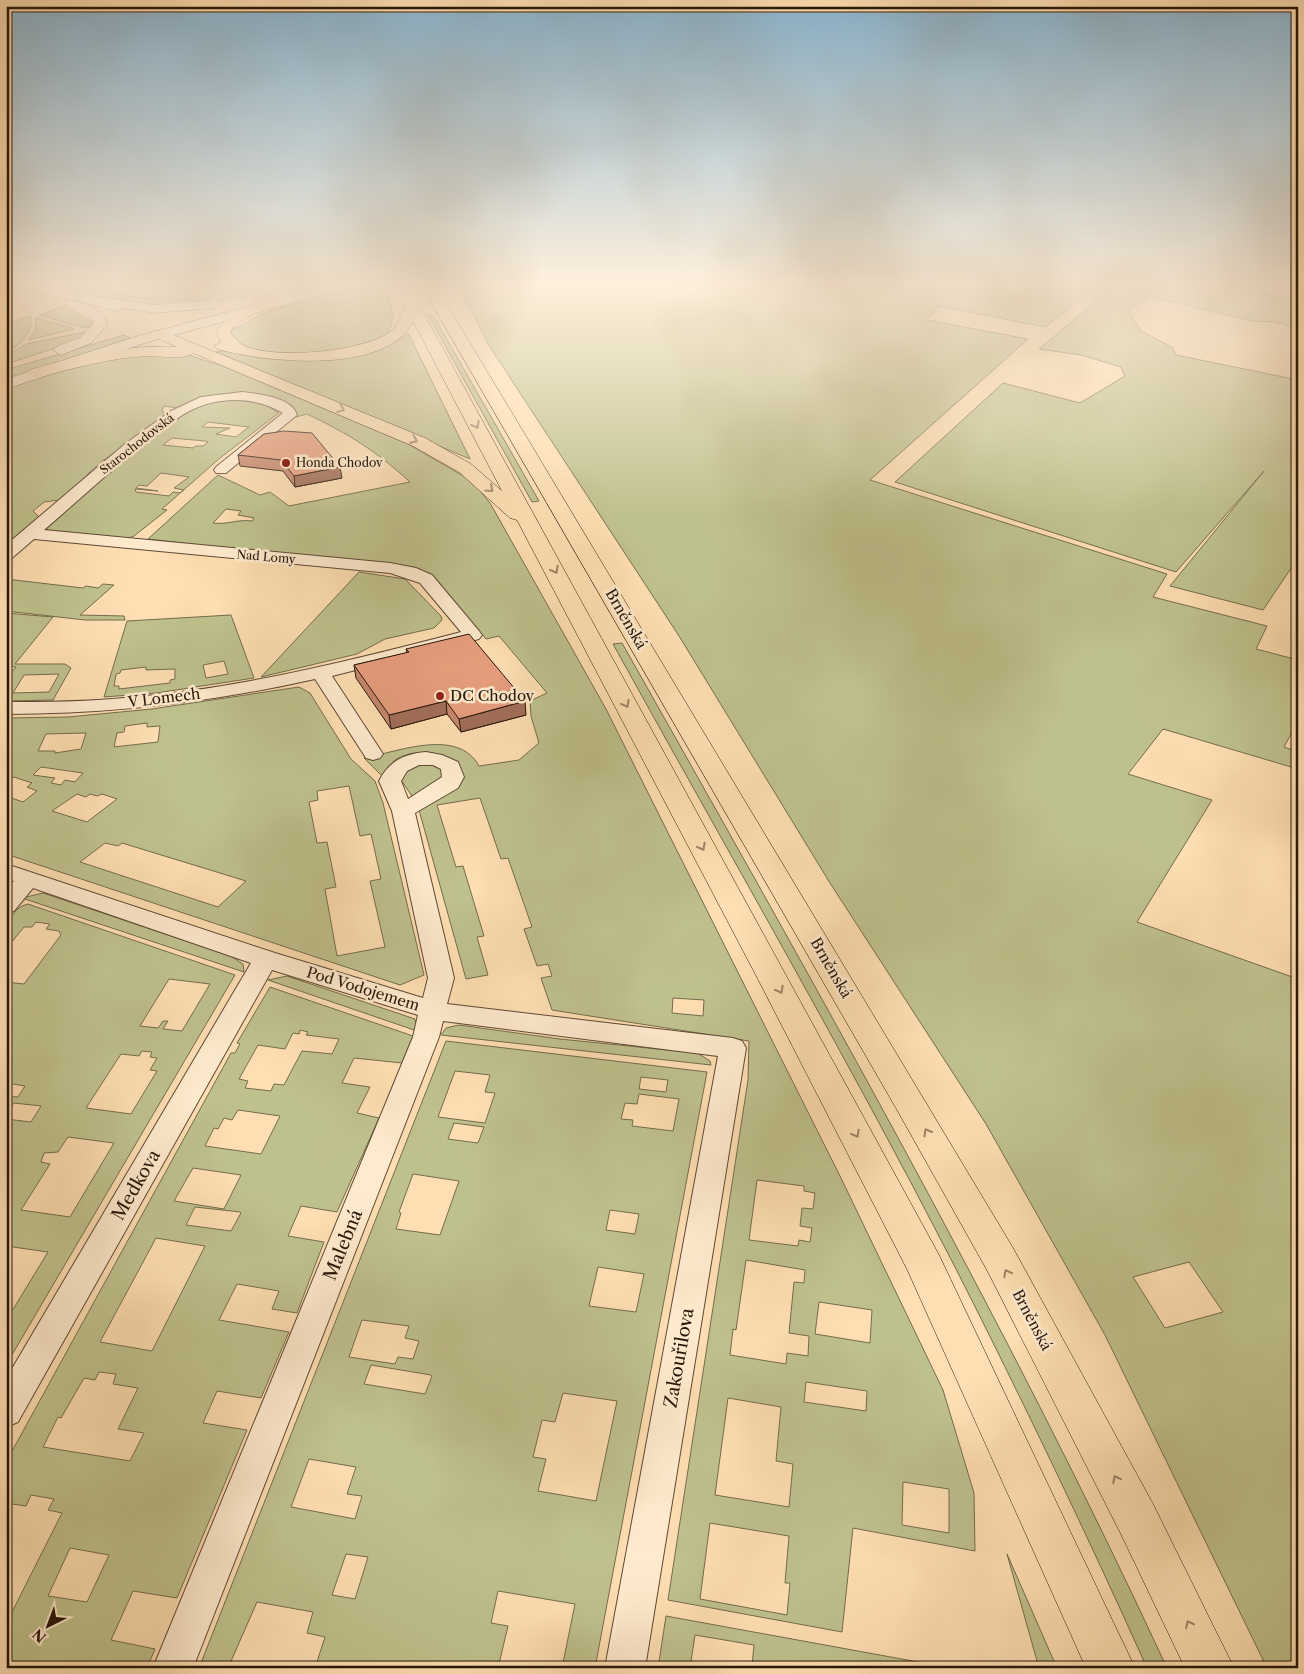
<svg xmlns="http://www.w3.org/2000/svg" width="1304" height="1674" font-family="'Libre Caslon Text',serif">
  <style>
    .green { fill: #bfc18d; stroke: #746c4c; fill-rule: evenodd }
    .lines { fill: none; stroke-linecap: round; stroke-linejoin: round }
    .street-casing { stroke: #5e4934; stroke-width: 2 }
    .secondary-casing { stroke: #28170a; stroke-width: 1 }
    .highway-casing { stroke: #28170a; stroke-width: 1 }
    .street { fill: #feeacd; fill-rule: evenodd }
    .secondary { fill: #feeacd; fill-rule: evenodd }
    .highway { fill: #fedeb2; fill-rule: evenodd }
    .wall { fill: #c6876c; stroke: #28170a }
    .shaded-wall { fill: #a16e58; stroke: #28170a }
    .building { fill: #e69d7d; stroke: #28170a }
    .oneway { stroke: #9e8466 }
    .poi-dot { fill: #8f2418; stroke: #feeacd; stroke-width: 2 }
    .labels { text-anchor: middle; stroke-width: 5; stroke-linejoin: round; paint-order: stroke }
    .far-street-label { font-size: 12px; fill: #28170a; stroke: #feeacd }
    .far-poi-label { font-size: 12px; fill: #28170a; stroke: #feeacd; text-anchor: start }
    .street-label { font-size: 15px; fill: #28170a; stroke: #feeacd }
    .poi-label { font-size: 15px; fill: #28170a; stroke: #feeacd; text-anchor: start }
    .near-street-label { font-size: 18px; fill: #28170a; stroke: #feeacd }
  </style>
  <rect width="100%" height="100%" fill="#fedeb2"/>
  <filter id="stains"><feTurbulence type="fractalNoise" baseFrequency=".004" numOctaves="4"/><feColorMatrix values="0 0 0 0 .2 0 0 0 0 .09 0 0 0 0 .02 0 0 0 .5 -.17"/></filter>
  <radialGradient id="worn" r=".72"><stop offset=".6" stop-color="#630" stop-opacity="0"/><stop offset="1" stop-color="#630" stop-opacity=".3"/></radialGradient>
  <g class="green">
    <polygon points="20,283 95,283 97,291 88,295"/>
    <polygon points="102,283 268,283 205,296 175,299 150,299 106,292"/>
    <path d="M 274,283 L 286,283 C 219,306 163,313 94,296 C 116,289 143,302 167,301 C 203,300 239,291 274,283 Z"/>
    <path d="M 375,283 L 382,283 C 390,300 397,314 388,333 C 362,351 260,365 235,342 C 233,339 231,335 229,332 L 230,329 C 243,328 249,320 261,315 C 284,305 355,283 377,288 Z"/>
    <path d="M 454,283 L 1101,283 L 1045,327 L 939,306 L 927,320 L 1028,339 L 870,480 L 1167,574 L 1153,597 L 1267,626 L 1256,649 L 1298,660 L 1298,721 L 1284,747 L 1298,752 L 1298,769 L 1163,729 L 1128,774 L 1212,800 L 1137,922 L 1298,979 L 1298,1668 L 1267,1668 L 1105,1335 L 986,1124 L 830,883 L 679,636 L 488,344 L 471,309 ZM 1189,1262 L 1223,1312 L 1165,1328 L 1133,1277 Z"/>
    <polygon points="1124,283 1221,283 1298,300 1298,328 1274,322 1253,321 1151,297 1128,310 1141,331 1172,347 1176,355 1298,380 1298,558 1263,610 1170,586 1264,471 1176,572 895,482 1003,383 1080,403 1125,376 1121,367 1081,355 1039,349 1101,297"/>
    <polygon points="65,306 78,310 94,321 92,327 81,327 39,315"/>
    <polygon points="428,315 433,315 539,501 532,502"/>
    <path d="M 27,317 L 31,317 C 32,335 21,344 6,353 L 6,324 Z"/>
    <polygon points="36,318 72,328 74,329 28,340 35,331"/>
    <polygon points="90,331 71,343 6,364 6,356 27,344"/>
    <path d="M 408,333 L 470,459 L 216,352 C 228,348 248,357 261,358 C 296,362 382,358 408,333 Z"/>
    <polygon points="124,335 130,338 6,380 6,370"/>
    <path d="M 188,355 L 225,367 L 406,443 L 472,481 L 490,503 L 606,709 L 839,1174 L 943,1390 L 974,1493 L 975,1551 L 853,1528 L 842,1632 L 668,1600 L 748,1080 L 749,1041 L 552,1010 L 541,978 L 552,976 L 548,964 L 537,966 L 524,929 L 532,927 L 508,858 L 501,859 L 480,798 L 437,805 L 456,867 L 463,866 L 484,936 L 477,937 L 488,975 L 466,979 L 419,810 L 459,782 L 451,761 C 436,749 411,750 395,760 C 390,764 386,771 382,776 L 364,758 C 397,752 458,727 479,766 L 519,760 L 539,743 L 531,716 L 530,701 L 547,693 L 499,636 L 486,639 L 432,577 L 269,553 L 148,539 L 218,475 L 260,495 L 270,492 L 289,506 L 410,482 C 376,451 349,434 307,414 L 296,417 L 295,410 L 282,402 L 261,395 L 177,408 L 164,406 L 162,410 L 166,416 L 101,462 L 60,500 L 44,502 L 33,511 L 40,518 L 6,546 L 6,387 L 112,356 ZM 226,509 L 241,511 L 238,515 L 254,518 L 252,521 C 237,519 227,525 213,523 ZM 673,998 L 704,1000 L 703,1016 L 672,1013 ZM 757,1180 L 804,1186 L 804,1191 L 815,1193 L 813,1209 L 802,1208 L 800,1226 L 812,1228 L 810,1242 L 799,1240 L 798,1246 L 749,1240 ZM 746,1260 L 805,1270 L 804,1283 L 794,1282 L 789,1333 L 809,1336 L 808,1356 L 787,1353 L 786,1364 L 730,1355 L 733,1329 L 736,1330 ZM 819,1302 L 872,1310 L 870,1343 L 815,1334 ZM 806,1382 L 867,1391 L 866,1411 L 804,1402 ZM 728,1398 L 781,1407 L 776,1461 L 793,1464 L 789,1507 L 715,1495 ZM 903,1482 L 949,1489 L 949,1533 L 902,1525 ZM 710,1523 L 789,1536 L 785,1583 L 790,1583 L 787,1615 L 700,1599 Z"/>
    <path d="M 237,399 L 264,404 L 279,413 L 220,458 L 162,509 L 167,510 L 134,536 L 126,539 L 53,532 L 46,529 L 133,449 L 194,408 L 216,401 ZM 208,422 L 249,427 L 236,437 L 216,434 L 230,428 L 202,427 ZM 172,438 L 205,441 L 208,442 L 203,446 L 196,446 L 193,448 L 163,445 ZM 161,473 L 189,477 L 174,488 L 184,490 L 180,493 L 173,492 L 169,496 L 136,492 L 135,489 L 158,491 L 136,488 L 139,485 L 147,486 Z"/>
    <polygon points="359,572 405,579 441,616 442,620 434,628 385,639 357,654 261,677"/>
    <polygon points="6,579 83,588 86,586 98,588 103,584 114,585 80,615 124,616 125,620 85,620 6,611"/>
    <path d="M 6,613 L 53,617 L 15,664 L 65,664 L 71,668 L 53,700 L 6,701 L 6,678 L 16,667 L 6,666 ZM 59,674 L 49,692 L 13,693 L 24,675 Z"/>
    <path d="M 231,615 L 254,678 L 156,693 L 104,697 L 127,621 ZM 224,661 L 228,674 L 206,678 L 203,665 ZM 146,667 L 146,670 L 175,669 L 175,679 L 170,680 L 170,683 L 119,689 L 119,686 L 114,686 L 116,674 L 120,673 L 121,670 Z"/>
    <path d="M 622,643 C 812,980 1004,1316 1167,1668 L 1147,1668 C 1086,1532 1021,1397 954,1265 C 846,1055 727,850 613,644 Z"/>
    <path d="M 299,687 L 310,693 L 351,759 L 375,781 L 383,803 L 424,975 L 400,985 L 6,854 L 6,796 L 23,802 L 37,791 L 27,787 L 32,783 L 14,777 L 6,783 L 6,718 L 68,717 L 152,709 ZM 147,723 L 147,727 L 160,726 L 158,742 L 114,747 L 117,733 L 124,732 L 125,726 ZM 86,733 L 81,749 L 55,753 L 55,751 L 38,751 L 46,734 ZM 41,767 L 83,773 L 75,782 L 65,780 L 61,785 L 51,783 L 55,778 L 33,775 ZM 349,786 L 360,836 L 371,834 L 381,879 L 370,881 L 385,947 L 337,956 L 325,889 L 336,887 L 327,842 L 317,843 L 309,802 L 318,800 L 317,791 ZM 77,794 L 86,797 L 90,794 L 97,796 L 102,794 L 117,799 L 87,822 L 52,811 ZM 105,843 L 118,846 L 122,843 L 246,881 L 218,907 L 80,862 Z"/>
    <path d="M 432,763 L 443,769 L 445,777 L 412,796 L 401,780 C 407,766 418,765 432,763 Z"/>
    <polygon points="43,893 231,956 243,964 244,972 22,898"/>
    <path d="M 28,904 L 235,975 L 6,1365 L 6,1321 L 48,1252 L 6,1246 L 6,1119 L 31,1122 L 41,1106 L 14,1103 L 6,1113 L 6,1096 L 18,1097 L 25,1086 L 6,1083 L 6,982 L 24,984 L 61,935 L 59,931 L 46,929 L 50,924 L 36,922 L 32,927 L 24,927 L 6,949 C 6,932 7,909 28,904 ZM 169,979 L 210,984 L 182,1031 L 163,1029 L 168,1021 L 163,1021 L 158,1028 L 140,1026 ZM 142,1051 L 152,1052 L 150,1057 L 157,1058 L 150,1070 L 157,1071 L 131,1114 L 86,1108 L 121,1054 L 139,1056 ZM 68,1137 L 114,1143 L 70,1217 L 21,1210 L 50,1164 L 41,1162 L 44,1153 L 58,1152 Z"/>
    <polygon points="287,976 415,1019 417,1031 268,980"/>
    <path d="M 270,987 L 413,1036 L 402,1063 L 354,1058 L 342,1083 L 370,1087 L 357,1113 L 379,1118 L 337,1212 L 301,1206 L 288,1236 L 324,1242 L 297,1313 L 272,1309 L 279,1291 L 237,1284 L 219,1320 L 289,1332 L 261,1398 L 217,1391 L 203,1423 L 247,1430 L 177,1598 L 133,1591 L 111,1640 L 155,1649 L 147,1668 L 6,1668 L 6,1624 L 62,1513 L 48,1510 L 54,1499 L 31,1495 L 26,1506 L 12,1504 L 6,1514 L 6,1462 L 231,1053 L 235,1053 L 240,1044 L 237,1043 ZM 300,1030 L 308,1032 L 306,1035 L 339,1039 L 332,1054 L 302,1051 L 284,1085 L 274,1084 L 271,1091 L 245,1088 L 248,1081 L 239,1079 L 258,1045 L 285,1049 L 293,1033 L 299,1034 ZM 238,1110 L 280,1116 L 261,1154 L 205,1146 L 214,1128 L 218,1129 L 224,1118 L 232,1120 ZM 193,1168 L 241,1175 L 224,1209 L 174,1201 ZM 195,1207 L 240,1212 L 241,1213 L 231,1231 L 186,1225 ZM 156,1238 L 205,1246 L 152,1351 L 100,1342 ZM 99,1372 L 116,1374 L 113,1384 L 138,1388 L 118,1429 L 144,1433 L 130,1461 L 43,1447 L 58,1417 L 61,1418 L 84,1378 L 95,1380 ZM 70,1548 L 109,1555 L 87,1602 L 48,1596 Z"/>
    <polygon points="459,1025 560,1039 687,1052 699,1054 710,1061 711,1065 441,1035 446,1028"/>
    <path d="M 446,1041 L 707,1072 L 595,1668 L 562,1668 L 575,1604 L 498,1591 L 491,1623 L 508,1626 L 498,1668 L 315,1668 L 325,1637 L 307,1633 L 313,1612 L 257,1602 L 228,1668 L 199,1668 ZM 455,1071 L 490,1075 L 485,1092 L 495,1093 L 485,1123 L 438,1117 ZM 641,1077 L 668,1080 L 666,1092 L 639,1089 ZM 639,1094 L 679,1099 L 673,1131 L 632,1126 L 633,1120 L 621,1119 L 625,1103 L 637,1104 ZM 454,1123 L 484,1127 L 478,1143 L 448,1139 ZM 413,1174 L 459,1181 L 440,1235 L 396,1229 L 401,1213 L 399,1212 ZM 610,1210 L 639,1214 L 635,1234 L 606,1230 ZM 598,1267 L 644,1274 L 636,1312 L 589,1306 ZM 362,1320 L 409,1326 L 405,1338 L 419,1341 L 413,1359 L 398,1357 L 395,1364 L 349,1357 ZM 371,1365 L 431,1375 L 432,1376 L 425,1394 L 364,1384 ZM 563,1393 L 617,1401 L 596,1501 L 538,1491 L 546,1459 L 533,1457 L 542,1420 L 555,1422 ZM 309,1459 L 356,1467 L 347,1494 L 362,1496 L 355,1519 L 291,1507 ZM 346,1554 L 368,1557 L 355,1599 L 332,1595 Z"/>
    <polygon points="1007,1554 1057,1668 1039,1668"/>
    <polygon points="666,1616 940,1666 950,1668 765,1668 752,1666 754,1645 695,1635 690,1668 658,1668"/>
  </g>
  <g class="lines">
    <defs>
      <g id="street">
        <path d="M 242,392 C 258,394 292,397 297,415 L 226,473 L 216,473 L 214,470 L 216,467 L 283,413 C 257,398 226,396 198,407 C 180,414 163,429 148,441 C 112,469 79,500 44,530 L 390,563 L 416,568 L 432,575 L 479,631 L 482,635 L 479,639 L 332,676 L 383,754 L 380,758 L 373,760 L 366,758 L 315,679 C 213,702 111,714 6,714 L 6,702 C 45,702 84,702 124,698 C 238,689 350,661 461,632 L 420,583 L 390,573 L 34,539 L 12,558 L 6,559 L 6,545 L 125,444 L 171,411 L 201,397 Z"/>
        <path d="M 426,752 L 442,755 L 458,762 L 464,777 L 458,788 L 415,813 L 454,978 L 447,1004 L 733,1038 L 742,1041 L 746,1048 L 645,1668 L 605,1668 L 718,1056 L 443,1021 L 439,1037 L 193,1668 L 153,1668 L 413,1037 L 418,1015 L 272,970 L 18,1422 L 6,1427 L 6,1379 L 251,963 L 33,888 L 14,911 L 6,914 L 6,890 L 14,881 L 6,879 L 6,864 L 275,953 L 423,998 L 428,978 L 392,811 L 379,781 C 389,761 404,754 426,752 ZM 419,765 L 433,765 L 441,769 L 442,777 L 408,799 L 401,781 L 407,771 Z"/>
      </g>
      <g id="secondary">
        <polygon points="6,283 24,283 97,297 155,305 215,300 222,304 215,308 155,313 122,308 116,311 72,299 6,288"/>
        <polygon points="337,283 359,283 357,286 148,342 6,389 6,379 138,336"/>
        <polygon points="1228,283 1253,283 1298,293 1298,301 1230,286"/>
        <path d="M 71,300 C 83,303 107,311 107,325 L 91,343 L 61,355 L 53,350 L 56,347 L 81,337 L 93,324 L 93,321 C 84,315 70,312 64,304 L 66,301 Z"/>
      </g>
      <g id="highway">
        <polygon points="282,283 304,283 302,286 248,300 241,296 243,293"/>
        <path d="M 393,283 L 407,283 L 939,1255 L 1135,1668 L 1086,1668 L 907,1269 L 759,981 L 517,520 L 510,518 L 459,472 L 413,446 L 193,353 C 183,361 159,355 147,356 C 108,358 72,369 35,378 L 27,373 L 29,370 C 78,356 127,344 177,347 L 154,337 L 152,334 L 154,331 L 164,331 L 425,438 L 471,464 L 502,491 L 413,321 C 387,376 264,362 217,349 L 214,346 L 221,342 L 216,332 C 226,315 260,295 280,300 L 282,303 L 280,306 C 263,311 240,316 230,332 C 234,338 240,345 247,347 C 279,359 363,352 390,332 C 399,326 401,314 405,305 Z"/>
        <polygon points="420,283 434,283 1013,1248 1153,1504 1234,1668 1185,1668 1121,1534 987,1270 896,1108"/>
      </g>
    </defs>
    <use href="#street" class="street-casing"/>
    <use href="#secondary" class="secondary-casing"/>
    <use href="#highway" class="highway-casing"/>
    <use href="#street" class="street"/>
    <use href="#secondary" class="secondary"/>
    <use href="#highway" class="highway"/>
  </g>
  <g class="wall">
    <polygon points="264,434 342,478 295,487 283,471 240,466 238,455"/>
    <polygon points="406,649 526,715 461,732 447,714 391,729 356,678 354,665 407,653"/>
  </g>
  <g class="shaded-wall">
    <polygon points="340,467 342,478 295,487 294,476"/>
    <polygon points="446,701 447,714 391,729 389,715"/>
    <polygon points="525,701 526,715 461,732 459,719"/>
  </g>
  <g class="building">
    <polygon points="284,431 312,433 340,467 294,476 281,460 238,455 264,434"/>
    <polygon points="469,634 525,701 459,719 446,701 389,715 354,665 409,652 406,649"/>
  </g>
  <defs><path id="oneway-chevron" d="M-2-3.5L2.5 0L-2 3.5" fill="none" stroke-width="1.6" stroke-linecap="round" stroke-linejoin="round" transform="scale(1.25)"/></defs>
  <g class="oneway">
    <use href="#oneway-chevron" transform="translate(341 409) rotate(23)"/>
    <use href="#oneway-chevron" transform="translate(476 425) rotate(61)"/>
    <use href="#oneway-chevron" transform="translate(414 440) rotate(24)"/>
    <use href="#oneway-chevron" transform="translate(490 489) rotate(42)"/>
    <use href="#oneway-chevron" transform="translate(555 570) rotate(62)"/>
    <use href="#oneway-chevron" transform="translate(626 704) rotate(62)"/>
    <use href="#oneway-chevron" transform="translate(702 847) rotate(62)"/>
    <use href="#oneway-chevron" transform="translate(780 990) rotate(62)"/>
    <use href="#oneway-chevron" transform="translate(927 1132) rotate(-120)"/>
    <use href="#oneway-chevron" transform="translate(856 1134) rotate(62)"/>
    <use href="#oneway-chevron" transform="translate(1007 1273) rotate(-118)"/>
    <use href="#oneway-chevron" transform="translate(1116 1479) rotate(-118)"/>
    <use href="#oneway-chevron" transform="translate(1189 1624) rotate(-116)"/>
  </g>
  <linearGradient id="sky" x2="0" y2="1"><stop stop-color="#8bb7d3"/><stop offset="0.55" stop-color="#fff0dc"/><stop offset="1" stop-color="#fff0dc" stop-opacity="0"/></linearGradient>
  <rect width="1304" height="517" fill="url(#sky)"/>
  <g class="poi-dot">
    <circle cx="286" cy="463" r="5"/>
    <circle cx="440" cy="696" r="5"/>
  </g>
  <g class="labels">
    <g class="far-street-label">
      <text transform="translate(137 444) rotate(-38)" y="4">Starochodovská</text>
      <text transform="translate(266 557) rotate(5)" y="4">Nad Lomy</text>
    </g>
    <g class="far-poi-label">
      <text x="296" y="467">Honda Chodov</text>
    </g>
    <g class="street-label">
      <text transform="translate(626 619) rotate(60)" y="5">Brněnská</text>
      <text transform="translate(164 698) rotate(-7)" y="5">V Lomech</text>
      <text transform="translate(831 968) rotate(60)" y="5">Brněnská</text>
      <text transform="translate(363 989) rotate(17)" y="5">Pod Vodojemem</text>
      <text transform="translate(1032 1320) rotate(62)" y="5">Brněnská</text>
    </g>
    <g class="poi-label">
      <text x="450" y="701">DC Chodov</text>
    </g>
    <g class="near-street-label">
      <text transform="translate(136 1185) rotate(-60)" y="6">Medkova</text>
      <text transform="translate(343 1245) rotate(-68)" y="6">Malebná</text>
      <text transform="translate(679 1358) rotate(-80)" y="6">Zakouřilova</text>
    </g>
  </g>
  <rect width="1304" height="1674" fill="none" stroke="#fedeb2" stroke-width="25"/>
  <rect x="8" y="8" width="1289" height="1659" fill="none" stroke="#28170a" stroke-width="2.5"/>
  <rect x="12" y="12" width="1279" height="1649" fill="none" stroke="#28170a"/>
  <g transform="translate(48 1626) rotate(222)" stroke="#feeacd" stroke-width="4" paint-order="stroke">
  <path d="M0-4L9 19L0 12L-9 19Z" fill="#28170a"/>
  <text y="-8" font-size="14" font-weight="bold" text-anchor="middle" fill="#28170a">N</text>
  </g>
  <rect width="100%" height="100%" filter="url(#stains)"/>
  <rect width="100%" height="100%" fill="url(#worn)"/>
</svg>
